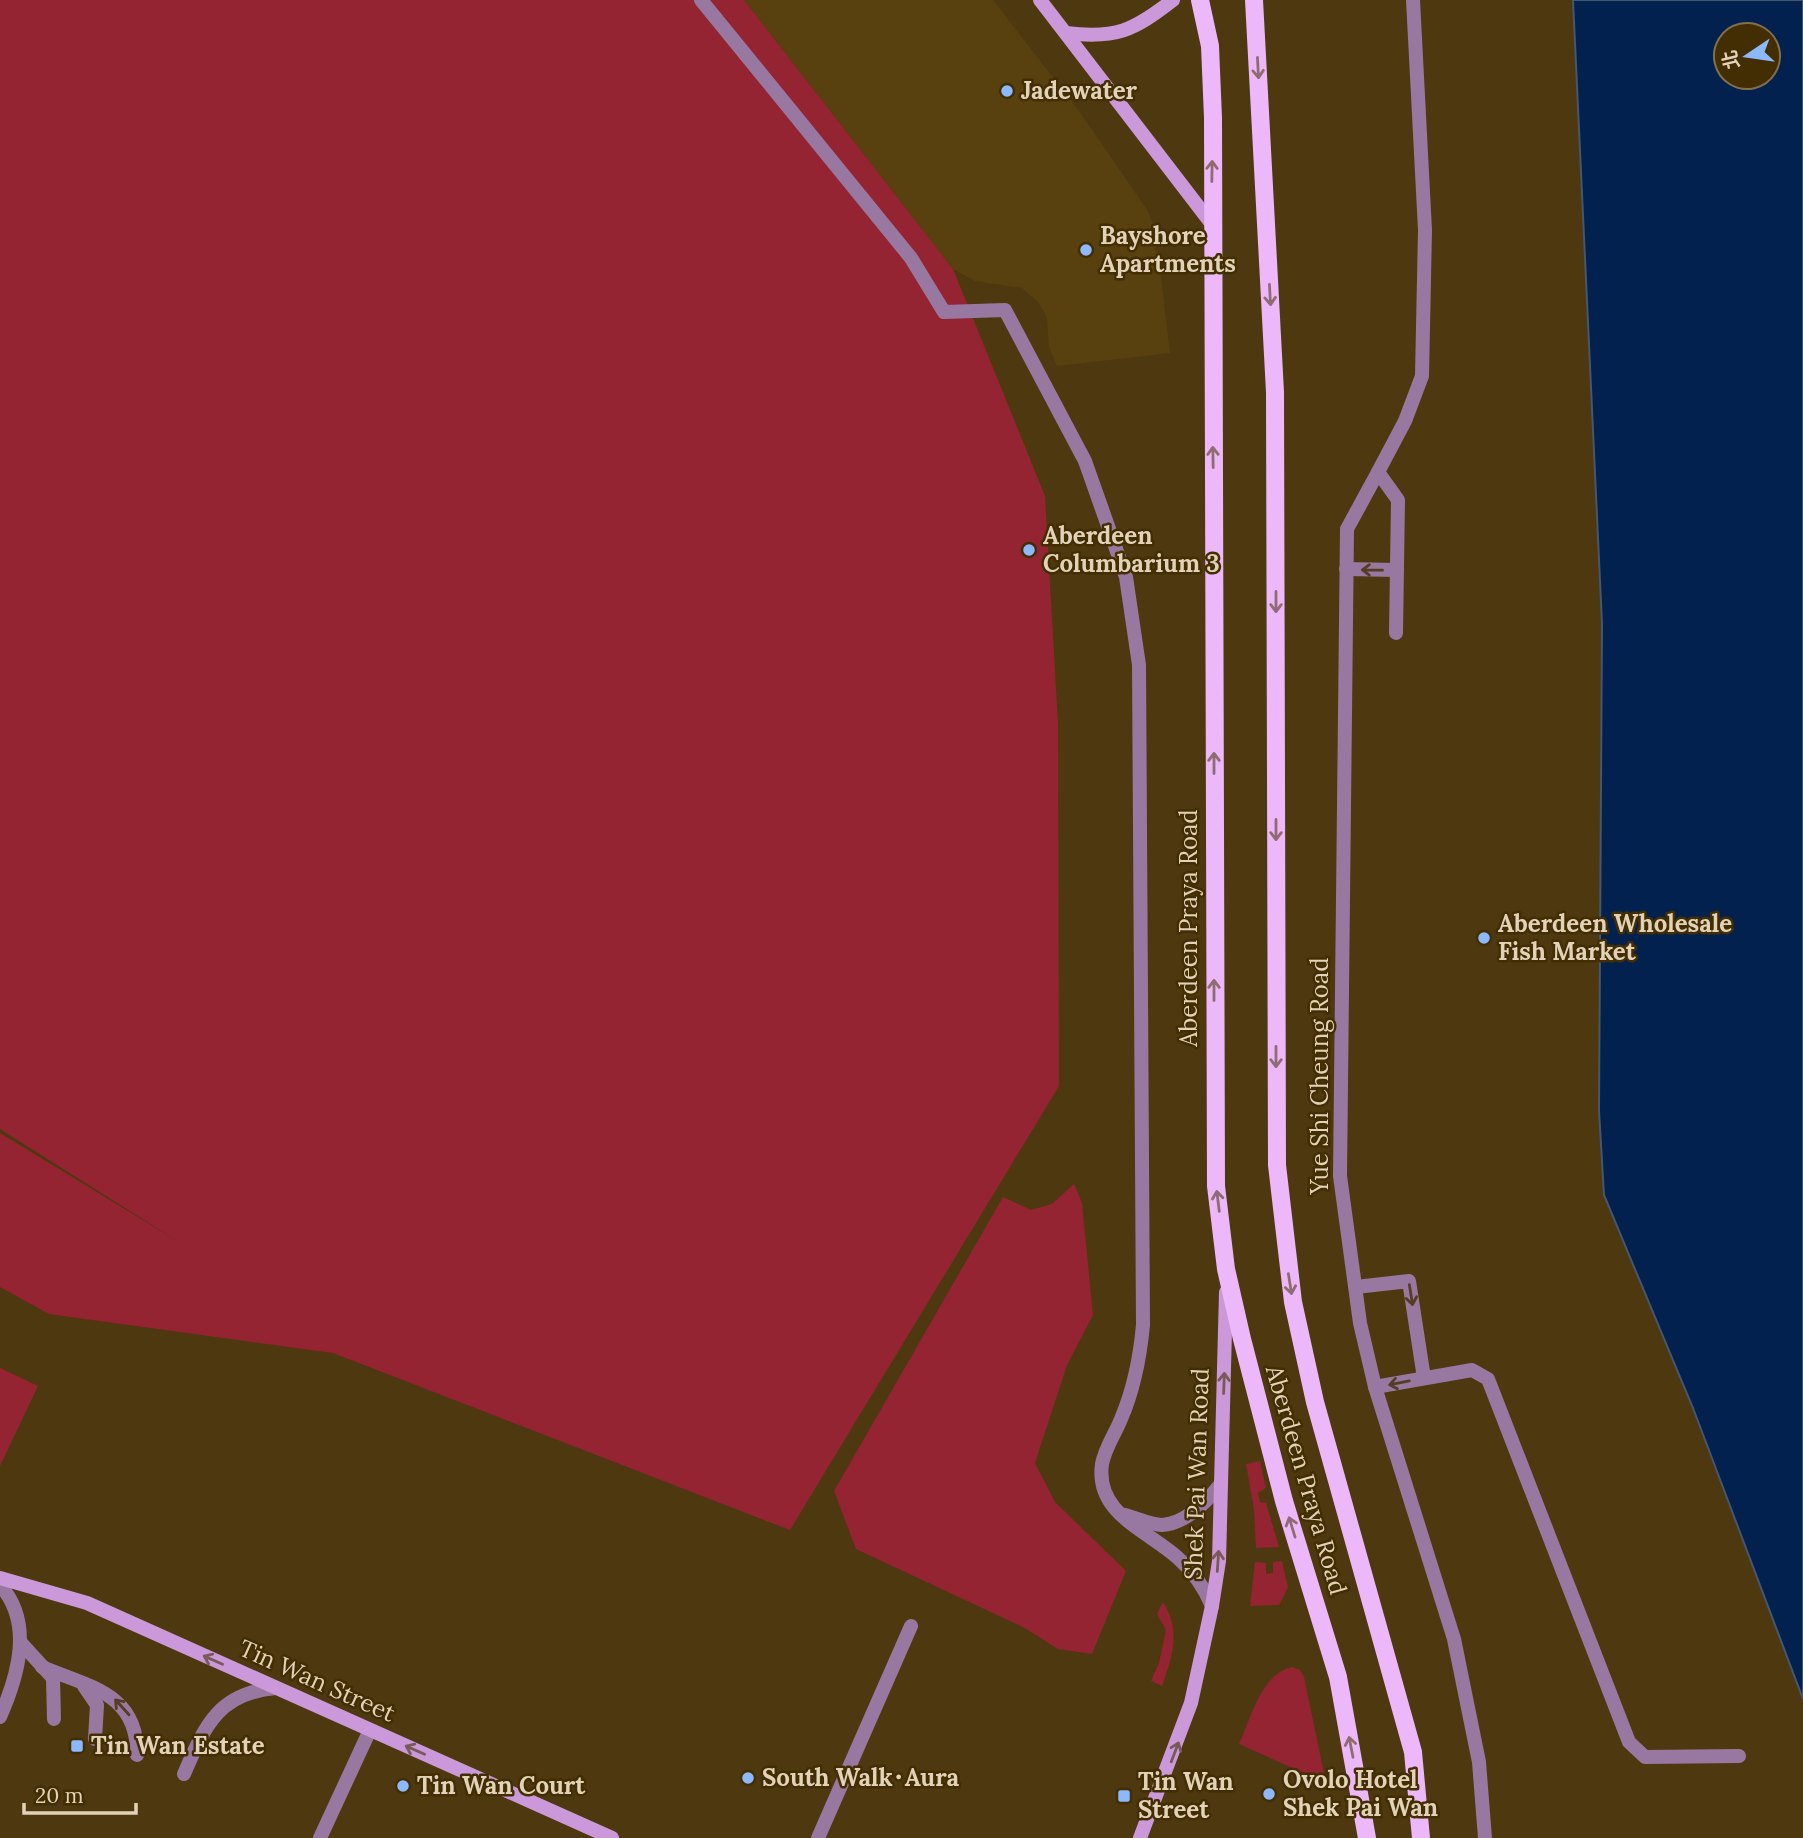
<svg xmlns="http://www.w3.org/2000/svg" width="1803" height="1838" font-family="Lora,'Noto Sans TC',serif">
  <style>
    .built { fill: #59400f }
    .green { fill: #942432 }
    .water { fill: #03214f; stroke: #46566e; stroke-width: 2; fill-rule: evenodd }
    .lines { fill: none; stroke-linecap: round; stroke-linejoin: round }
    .lane { stroke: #9878a0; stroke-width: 14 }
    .street { stroke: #9878a0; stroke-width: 14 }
    .secondary { stroke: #cb99d9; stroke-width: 14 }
    .primary { stroke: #ecb8f9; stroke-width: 18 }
    .oneway { stroke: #8f6c72 }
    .oneway2 { stroke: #543d22 }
    .oneway3 { stroke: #795959 }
    .poi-dot { fill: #8db9fc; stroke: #432e03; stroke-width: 2.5 }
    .labels { text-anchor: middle; stroke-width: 5; stroke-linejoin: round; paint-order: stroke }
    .poi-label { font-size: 24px; font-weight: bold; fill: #e2d2b8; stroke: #432e03; text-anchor: start }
    .street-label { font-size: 24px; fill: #e2d2b8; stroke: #432e03 }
  </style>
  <rect width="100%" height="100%" fill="#4e380f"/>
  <polygon class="built" points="744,0 993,0 1079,111 1148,211 1153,225 1155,251 1158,252 1170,353 1057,366 1049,347 1047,317 1039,303 1022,288 975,281 953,269"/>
  <g class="green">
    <polygon points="0,0 744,0 953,269 1045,496 1058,724 1059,1086 790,1530 333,1353 49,1314 0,1287 0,1133 179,1242 0,1129"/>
    <polygon points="1074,1184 1082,1203 1093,1315 1067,1365 1035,1463 1055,1502 1126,1571 1092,1654 1058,1649 1023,1627 856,1549 834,1491 1003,1197 1031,1210 1052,1204"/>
    <polygon points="0,1368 38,1386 0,1466"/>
    <polygon points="1260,1461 1266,1488 1258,1493 1260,1502 1266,1503 1279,1547 1256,1548 1254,1510 1246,1464"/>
    <polygon points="1282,1561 1288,1588 1279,1605 1250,1606 1255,1562 1266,1563 1266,1574 1273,1573 1273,1562"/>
    <path d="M 1163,1602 C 1181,1631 1173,1655 1162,1686 L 1151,1681 L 1159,1663 L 1166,1630 L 1157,1614 Z"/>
    <path d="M 1292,1667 L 1300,1670 L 1304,1677 L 1326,1783 L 1239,1744 C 1251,1718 1261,1674 1292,1667 Z"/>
  </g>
  <path class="water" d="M 1573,0 L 1803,0 L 1803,1699 L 1693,1408 L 1604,1195 L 1599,1111 L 1602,624 ZM 1726,35 L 1768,35 L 1768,77 L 1726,77 Z"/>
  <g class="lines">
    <g class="lane">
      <path d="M 701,0 L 911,258 L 944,312 L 1005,310 L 1085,461 L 1126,577 L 1139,665 L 1143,1325 C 1140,1357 1134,1389 1121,1419 C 1115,1434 1105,1448 1102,1464 C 1095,1514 1147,1530 1178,1558 C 1194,1572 1204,1587 1212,1606"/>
      <polyline points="1346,569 1397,570"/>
      <polyline points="1396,633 1398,500 1378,472 1405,421 1422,376 1425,230 1413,0"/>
      <polyline points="1356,1287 1409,1281 1424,1378"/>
      <polyline points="1375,1387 1472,1370 1488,1379 1629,1742 1645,1757 1739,1756"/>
      <path d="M 1125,1515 C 1136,1518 1151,1525 1162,1525 C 1185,1524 1207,1501 1220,1485"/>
      <path d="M 0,1585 C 34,1623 18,1676 0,1717"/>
      <polyline points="22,1644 53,1678 54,1719"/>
      <path d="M 42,1667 C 89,1687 138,1693 137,1755"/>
      <polyline points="84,1686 97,1705 95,1739"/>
      <path d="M 184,1774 C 205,1726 218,1693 276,1688"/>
    </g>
    <g class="street">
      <polyline points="1378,472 1347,529 1340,1176 1360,1323 1375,1387 1454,1639 1479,1762 1485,1838"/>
      <polyline points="320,1838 370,1730"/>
      <polyline points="818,1838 911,1626"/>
    </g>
    <g class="secondary">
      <polyline points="1040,0 1211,223"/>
      <path d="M 1066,33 C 1116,39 1133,31 1173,0"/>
      <polyline points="0,1578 87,1603 612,1838"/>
      <polyline points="1140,1838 1191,1703 1212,1606 1219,1561 1226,1292"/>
    </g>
    <g class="primary">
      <polyline points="1200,0 1210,46 1213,118 1216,1186 1226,1269 1242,1339 1284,1501 1338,1677 1367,1838"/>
      <polyline points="1254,0 1275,392 1277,1165 1293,1302 1315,1402 1413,1752 1421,1838"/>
    </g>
  </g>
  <defs><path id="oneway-shaft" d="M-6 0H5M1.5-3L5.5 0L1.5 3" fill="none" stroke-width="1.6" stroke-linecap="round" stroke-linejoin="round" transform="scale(1.75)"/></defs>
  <g class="oneway">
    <use href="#oneway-shaft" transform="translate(1258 68) rotate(87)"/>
    <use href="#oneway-shaft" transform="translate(1212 171) rotate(-89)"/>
    <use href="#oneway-shaft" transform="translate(1270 295) rotate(87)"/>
    <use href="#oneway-shaft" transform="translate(1213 457) rotate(-91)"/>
    <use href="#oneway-shaft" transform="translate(1276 602) rotate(90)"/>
    <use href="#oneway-shaft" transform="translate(1214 763) rotate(-90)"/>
    <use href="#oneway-shaft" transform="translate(1276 830) rotate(90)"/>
    <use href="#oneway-shaft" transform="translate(1214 990) rotate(-90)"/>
    <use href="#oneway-shaft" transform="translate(1276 1057) rotate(90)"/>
    <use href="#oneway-shaft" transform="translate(1218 1201) rotate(-97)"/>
    <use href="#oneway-shaft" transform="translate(1290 1284) rotate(81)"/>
    <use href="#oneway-shaft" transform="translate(1292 1527) rotate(-107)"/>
    <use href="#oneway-shaft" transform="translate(1351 1747) rotate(-101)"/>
  </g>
  <g class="oneway2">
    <use href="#oneway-shaft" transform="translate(1372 570) rotate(-179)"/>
    <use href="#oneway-shaft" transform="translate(1411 1295) rotate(81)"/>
    <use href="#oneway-shaft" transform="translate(1399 1383) rotate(169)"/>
    <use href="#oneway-shaft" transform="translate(122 1707) rotate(-132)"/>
  </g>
  <g class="oneway3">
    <use href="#oneway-shaft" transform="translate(1224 1383) rotate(-88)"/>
    <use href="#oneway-shaft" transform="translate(1218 1561) rotate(-86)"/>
    <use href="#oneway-shaft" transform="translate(213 1660) rotate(-156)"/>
    <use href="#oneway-shaft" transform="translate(415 1750) rotate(-156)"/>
    <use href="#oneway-shaft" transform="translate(1175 1752) rotate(-69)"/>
  </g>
  <g class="poi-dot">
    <circle cx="1007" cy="91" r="7"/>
    <circle cx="1086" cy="250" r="7"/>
    <circle cx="1029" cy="550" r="7"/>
    <circle cx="1484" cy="938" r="7"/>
    <rect x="70" y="1739" width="14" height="14" rx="3.5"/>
    <circle cx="748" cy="1778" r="7"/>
    <circle cx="403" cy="1786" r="7"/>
    <circle cx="1269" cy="1794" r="7"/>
    <rect x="1117" y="1789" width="14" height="14" rx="3.5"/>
  </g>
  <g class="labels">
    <g class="poi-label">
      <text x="1021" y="99">Jadewater</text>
      <text x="1100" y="244">Bayshore<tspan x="1100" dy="28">Apartments</tspan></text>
      <text x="1043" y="544">Aberdeen<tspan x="1043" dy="28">Columbarium 3</tspan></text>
      <text x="1498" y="932">Aberdeen Wholesale<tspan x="1498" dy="28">Fish Market</tspan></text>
      <text x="91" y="1754">Tin Wan Estate</text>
      <text x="762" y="1786">South Walk･Aura</text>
      <text x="1283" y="1788">Ovolo Hotel<tspan x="1283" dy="28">Shek Pai Wan</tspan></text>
      <text x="1138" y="1790">Tin Wan<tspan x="1138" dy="28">Street</tspan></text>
      <text x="417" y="1794">Tin Wan Court</text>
    </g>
    <g class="street-label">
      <text transform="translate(1189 928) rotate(-90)" y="8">Aberdeen Praya Road</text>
      <text transform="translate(1320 1076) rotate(-90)" y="8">Yue Shi Cheung Road</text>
      <text transform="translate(1197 1474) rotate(-88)" y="8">Shek Pai Wan Road</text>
      <text transform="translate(1306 1480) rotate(74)" y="8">Aberdeen Praya Road</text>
      <text transform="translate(317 1681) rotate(24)" y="8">Tin Wan Street</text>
    </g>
  </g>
  <g transform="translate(1747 56) rotate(257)"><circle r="33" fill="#432e03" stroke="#83704b" stroke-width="2"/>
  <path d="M0-5L12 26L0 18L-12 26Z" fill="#8db9fc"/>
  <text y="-10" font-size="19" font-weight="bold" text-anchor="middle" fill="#e2d2b8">北</text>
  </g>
  <path d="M24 1803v10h112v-10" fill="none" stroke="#e2d2b8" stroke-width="3.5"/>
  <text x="35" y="1803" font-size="21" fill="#e2d2b8" stroke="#432e03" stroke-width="5" paint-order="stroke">20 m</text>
</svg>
